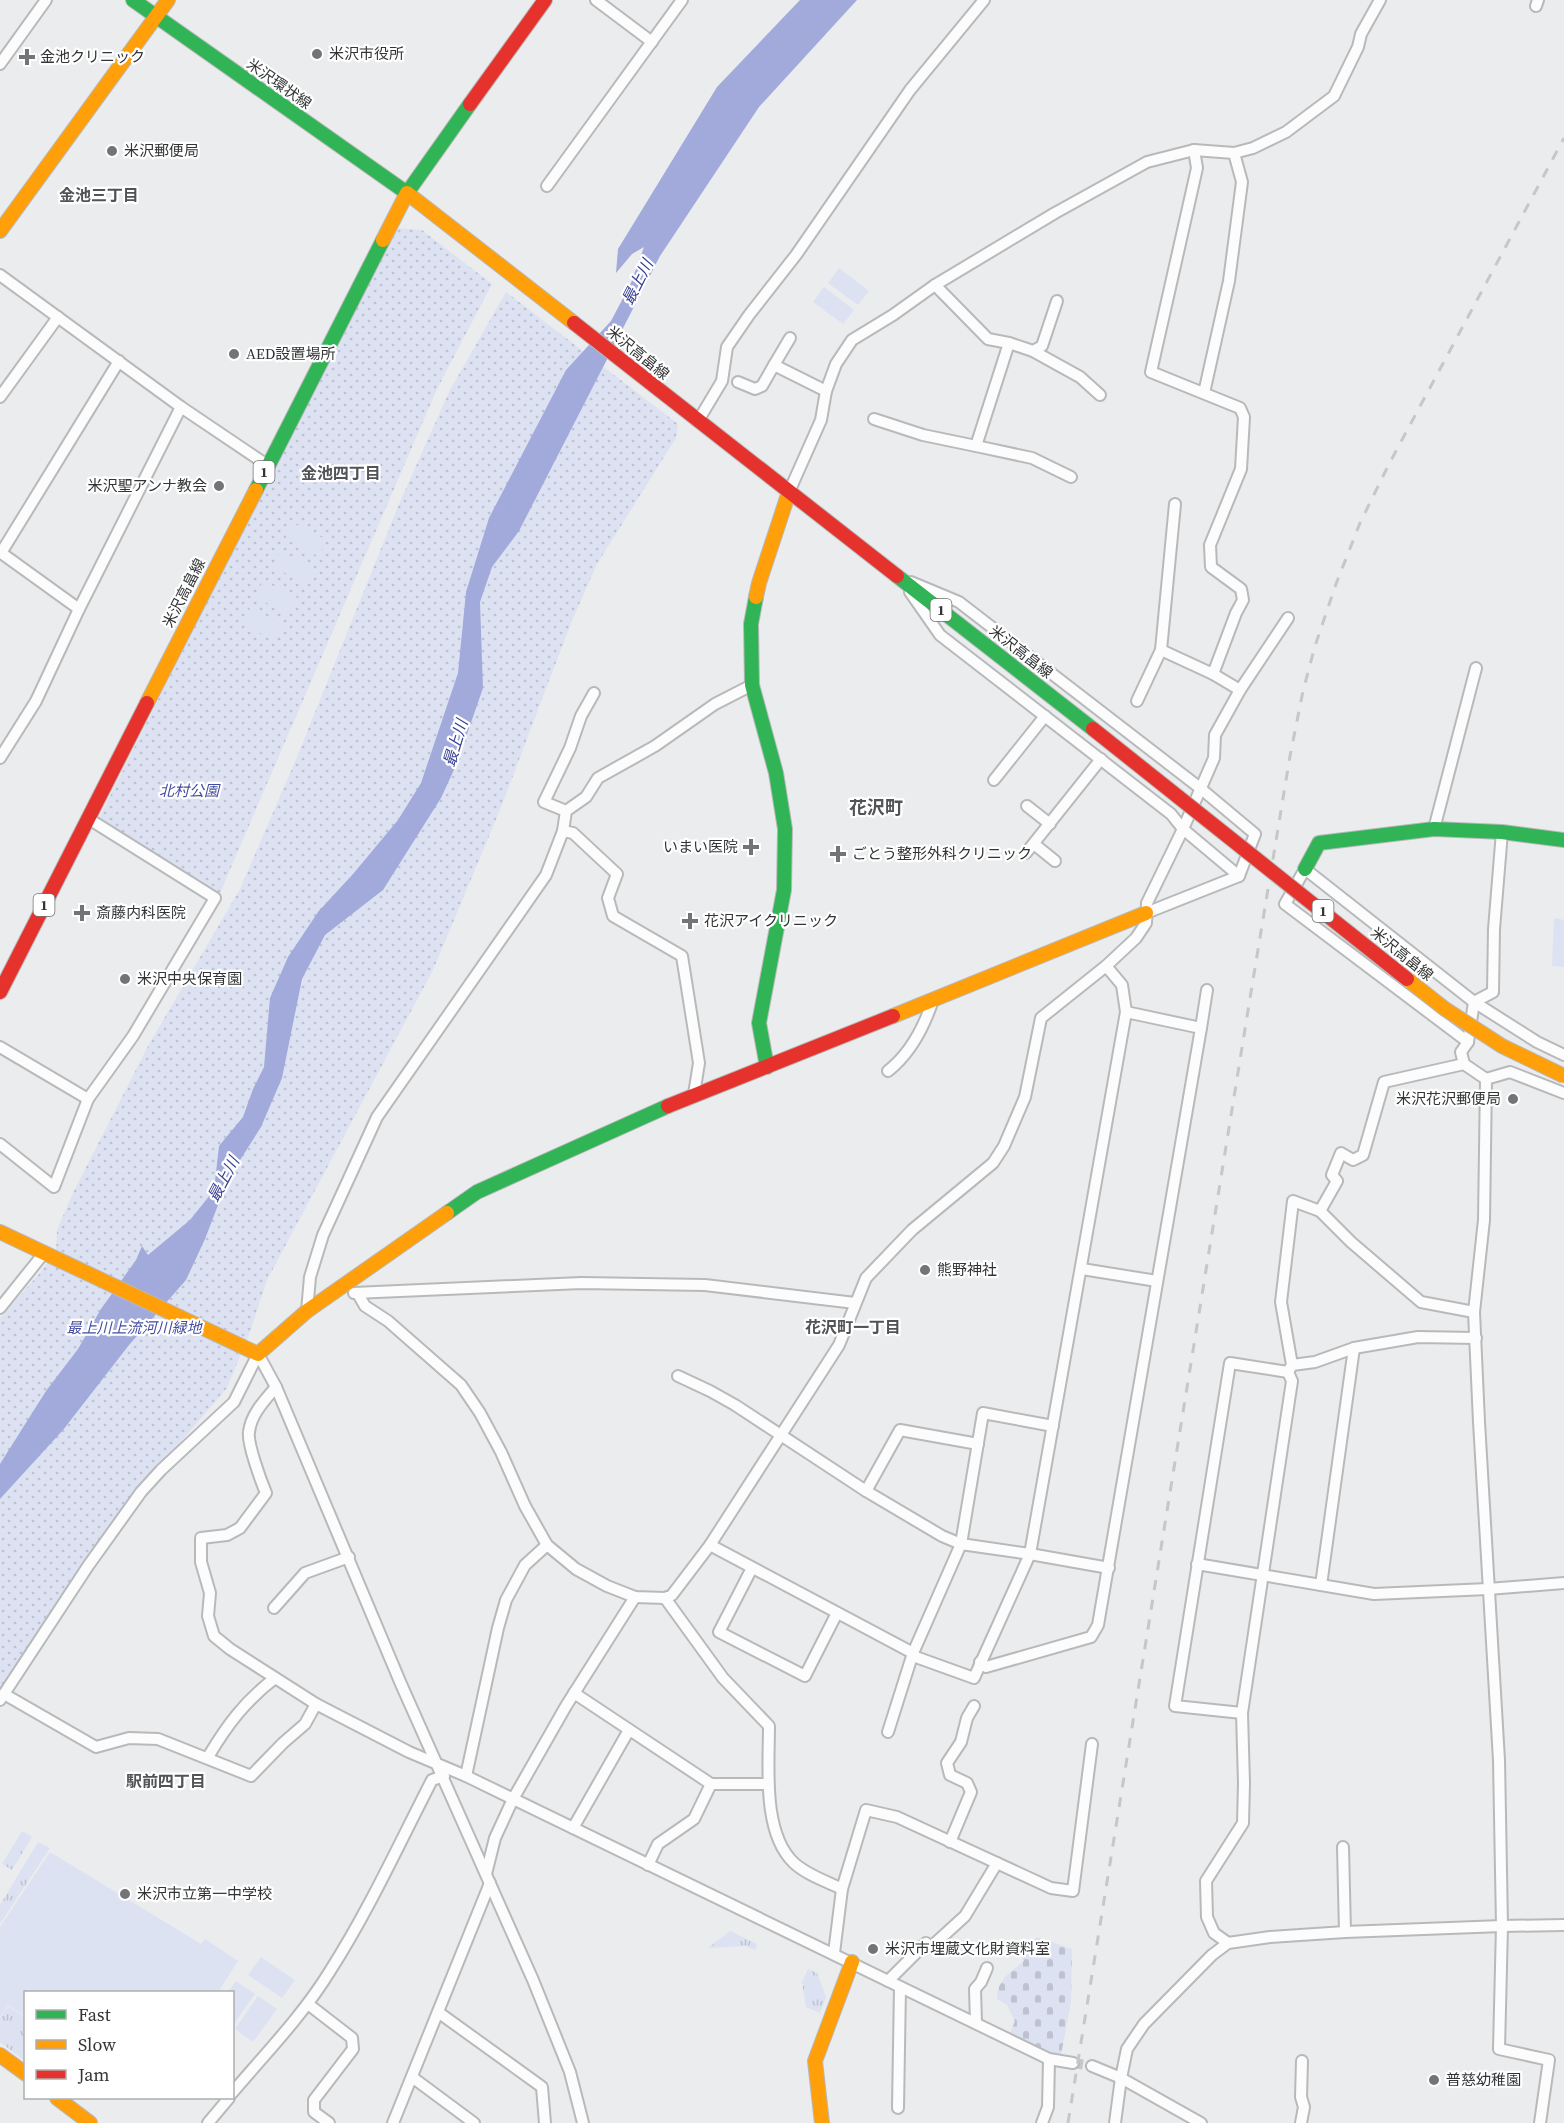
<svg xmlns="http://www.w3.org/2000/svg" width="1564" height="2123" font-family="'Source Serif 4','Noto Sans JP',serif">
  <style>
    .grass { fill: url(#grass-tufts) }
    .cemetery { fill: url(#cemetery-stones) }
    .park { fill: url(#park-dots) }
    .pitch { fill: #dde2f2 }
    .water { fill: #a1aadb }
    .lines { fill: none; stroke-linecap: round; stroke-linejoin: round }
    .street-tunnel { stroke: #c6c7c9; stroke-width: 10; stroke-dasharray: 10 5; stroke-linecap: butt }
    .street-casing { stroke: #b8b9bb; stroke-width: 14 }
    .fast-casing { stroke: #b8b9bb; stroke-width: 16 }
    .slow-casing { stroke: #b8b9bb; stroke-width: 16 }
    .jam-casing { stroke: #b8b9bb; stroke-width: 16 }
    .street { stroke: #fcfcfc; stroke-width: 10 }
    .fast { stroke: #30b455; stroke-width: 14 }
    .slow { stroke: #ff9f0a; stroke-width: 14 }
    .jam { stroke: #e5322d; stroke-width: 14 }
    .rail { stroke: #c6c7c7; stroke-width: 3; stroke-dasharray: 10 10; stroke-linecap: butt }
    .slow-bridge-casing { stroke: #b8b9bb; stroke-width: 16; stroke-linecap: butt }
    .jam-bridge-casing { stroke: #b8b9bb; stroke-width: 16; stroke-linecap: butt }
    .slow-bridge { stroke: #ff9f0a; stroke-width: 14 }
    .jam-bridge { stroke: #e5322d; stroke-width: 14 }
    .poi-dot { fill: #737476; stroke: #fff; stroke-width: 2 }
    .labels { text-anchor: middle; stroke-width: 4.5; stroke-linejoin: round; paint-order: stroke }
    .shield { fill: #fff; stroke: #707172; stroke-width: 1.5 }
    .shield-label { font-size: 14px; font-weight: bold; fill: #333435 }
    .poi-label { font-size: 15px; fill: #333435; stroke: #fff; text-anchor: start }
    .street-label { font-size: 15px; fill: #333435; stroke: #fff }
    .park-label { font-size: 15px; font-style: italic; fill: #444da0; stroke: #fff }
    .neighbourhood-label { font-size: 16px; font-weight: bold; fill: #525356; stroke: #fff }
    .water-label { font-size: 16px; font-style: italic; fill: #3a4193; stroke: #fff }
    .quarter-label { font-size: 18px; font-weight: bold; fill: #525356; stroke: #fff }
  </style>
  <defs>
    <pattern id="grass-tufts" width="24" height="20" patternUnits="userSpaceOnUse" patternTransform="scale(1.5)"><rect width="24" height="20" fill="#dde2f2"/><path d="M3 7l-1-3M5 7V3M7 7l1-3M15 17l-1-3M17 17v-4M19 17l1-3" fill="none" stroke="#bec2d0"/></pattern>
    <pattern id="cemetery-stones" width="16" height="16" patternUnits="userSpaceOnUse" patternTransform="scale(1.5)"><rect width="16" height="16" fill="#dde2f2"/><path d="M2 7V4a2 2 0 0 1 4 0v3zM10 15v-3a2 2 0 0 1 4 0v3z" fill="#bec2d0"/></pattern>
    <pattern id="park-dots" width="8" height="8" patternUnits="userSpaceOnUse" patternTransform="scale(1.5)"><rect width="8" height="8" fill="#dde2f2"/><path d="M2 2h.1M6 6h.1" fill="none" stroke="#bec2d0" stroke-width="1.8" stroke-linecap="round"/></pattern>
  </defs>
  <rect width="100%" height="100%" fill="#ebecee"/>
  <g class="grass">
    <polygon points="22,1831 32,1837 12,1870 2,1864"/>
    <polygon points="38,1842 50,1848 0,1924 0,1905"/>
    <polygon points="730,1931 757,1944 755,1950 745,1946 708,1948"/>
    <polygon points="808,1969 817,1973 826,1997 820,2013 806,2007 802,1982"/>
    <polygon points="8,2006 25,2017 25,2061 0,2042 0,2018"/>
  </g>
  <path class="cemetery" d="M 1037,1937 L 1072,1949 L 1071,2002 L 1061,2055 L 1053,2054 L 1010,2033 L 1015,2021 L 1007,2005 L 997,1999 C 997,1980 1010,1972 1024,1961 L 1018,1951 Z"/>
  <g class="park">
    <polygon points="394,228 422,230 492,284 437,389 220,893 99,818"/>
    <polygon points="506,292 678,424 676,438 597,564 571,623 500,810 433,970 267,1280 251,1329 227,1388 158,1468 0,1696 0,1318 40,1273 56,1251 57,1230 73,1193 148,1046 240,889 297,757 399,504 449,392"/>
  </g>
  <g class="pitch">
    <polygon points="839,268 869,291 858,305 828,283"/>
    <polygon points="824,287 854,310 843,324 813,302"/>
    <polygon points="293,523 327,540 318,556 285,539"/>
    <polygon points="280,551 314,567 306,583 272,567"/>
    <polygon points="263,581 297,597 289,614 255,597"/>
    <polygon points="250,608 284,624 276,641 242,624"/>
    <polygon points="1554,918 1564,920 1564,967 1552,966"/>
    <polygon points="50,1852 201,1944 205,1939 238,1961 218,1992 26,1992 25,2016 8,2005 0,2017 0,1927"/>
    <polygon points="261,1957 295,1980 282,1998 248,1975"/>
    <polygon points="236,1981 255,1994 233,2025 232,1992 228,1992"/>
    <polygon points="258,1996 277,2009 253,2042 235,2029"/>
  </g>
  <polygon class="water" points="800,0 857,0 759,107 660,256 519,531 492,567 480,602 483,688 457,763 441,798 383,890 325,935 302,979 282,1078 261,1127 228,1179 205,1239 186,1280 129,1345 63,1430 0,1499 0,1464 46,1391 78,1349 101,1309 136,1260 142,1246 148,1255 190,1220 214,1190 219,1146 243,1117 253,1089 264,1067 270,998 288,957 318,912 353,874 398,820 421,783 458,673 466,592 489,518 566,370 611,321 631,283 644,247 632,254 616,273 618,249 717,87"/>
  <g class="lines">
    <polyline class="street-tunnel" points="1073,2063 1092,2066"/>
    <defs>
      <g id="street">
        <polyline points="596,0 652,42"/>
        <polyline points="1536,6 1538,0"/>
        <polyline points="0,64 46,0"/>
        <polyline points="1194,150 1197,168 1151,372 1240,408 1244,417 1241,469 1210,545 1211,567 1241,589 1243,600 1236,613 1213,674"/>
        <polyline points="547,186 682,0"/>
        <polyline points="0,275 181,407 267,465"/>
        <polyline points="935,285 988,339 1009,343 1033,351 1080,377 1100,395"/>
        <polyline points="790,338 774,365 826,391"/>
        <polyline points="1033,351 1042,346 1057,301"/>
        <polyline points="738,382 755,389 762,386 774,365"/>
        <polyline points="1204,393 1229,281 1242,182 1234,153"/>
        <polyline points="0,397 58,317"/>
        <polyline points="874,419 923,435 976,446 1009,343"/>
        <polyline points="698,421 722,381 727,347 749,315 796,255 910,90 984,0"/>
        <polyline points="976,446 1032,458 1071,477"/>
        <polyline points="789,492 821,420 826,391 836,364 852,340 893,315 935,285 1055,213 1147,162 1194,150 1234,153 1253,148 1286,132 1334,96 1358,47 1361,34 1380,0"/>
        <polyline points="1175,504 1161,650 1213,674 1240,690"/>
        <polyline points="0,552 79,609"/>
        <polyline points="1,553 119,361"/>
        <polyline points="911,582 959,602 1200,788 1255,834 1239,876 1146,913"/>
        <polyline points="1137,701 1161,650"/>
        <polyline points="0,758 36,701 79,609 181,407"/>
        <polyline points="994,780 1045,716"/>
        <polyline points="1027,806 1050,824"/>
        <polyline points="566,811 544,802 570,748 581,716 594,693"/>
        <polyline points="1434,829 1476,668"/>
        <polyline points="563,831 573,833 617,874 608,898 613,916 682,956 699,1063 694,1094"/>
        <polyline points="1034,844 1055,861"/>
        <polyline points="1026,853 1101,759"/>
        <polyline points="1239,876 1183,829 1214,758 1215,735 1240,690 1288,618"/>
        <polyline points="1201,1028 1207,990"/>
        <polyline points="1468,1042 1285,904 1305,869 1474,1002 1537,1042 1564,1055"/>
        <polyline points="0,1047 88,1099 133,1036 215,898 89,819"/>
        <path d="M 888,1071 C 911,1053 924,1027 933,1000"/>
        <polyline points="1486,1079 1484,1220 1474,1312 1479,1422 1499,1760 1502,1926 1499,2049 1549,2060 1540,2123"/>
        <polyline points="1486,1079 1464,1064 1461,1052 1468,1042 1474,1002 1493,992 1494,929 1502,832"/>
        <polyline points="1486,1079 1510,1072 1564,1093"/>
        <polyline points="0,1144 54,1187 88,1099"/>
        <polyline points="1320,1211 1337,1181 1332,1175 1341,1153 1353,1160 1363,1155 1384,1082 1464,1064"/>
        <polyline points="1082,1269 1157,1281"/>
        <polyline points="354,1293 581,1283 705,1285 855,1303"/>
        <polyline points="358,1294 365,1306 388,1321 461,1385 480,1413 501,1452 525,1506 547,1545 576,1569 607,1586 635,1597 665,1598 672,1595 710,1545 839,1345 866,1278 912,1230 993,1163 1004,1146 1025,1097 1041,1018 1106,966 1136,938 1146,923 1147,903 1183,829 1171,814 940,635 910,592"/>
        <polyline points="0,1308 44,1253"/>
        <polyline points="307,1311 310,1277 323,1235 377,1117 546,875 563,831 566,811 586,797 598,778 655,746 715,704 752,685"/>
        <polyline points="258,1354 276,1387 401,1684 533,1980 570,2072 583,2123"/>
        <polyline points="1292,1365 1315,1362 1354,1348 1418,1337 1476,1338"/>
        <polyline points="1288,1372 1292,1365 1281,1302 1293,1201 1320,1211 1351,1242 1421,1302 1474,1312"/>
        <polyline points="678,1376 710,1391 735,1405 866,1491 942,1536 961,1544 1030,1554 1109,1568"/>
        <path d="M 276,1387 C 265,1400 251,1414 249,1432 C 247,1443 261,1481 266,1493 L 240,1528 L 227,1535 L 201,1538 L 201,1562 L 210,1593 L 208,1616 L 214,1636 L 230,1649 L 316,1704 L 409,1752 L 466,1776 L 1049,2059 L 1073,2063"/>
        <polyline points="866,1491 900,1430 978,1444"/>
        <polyline points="710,1545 913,1653"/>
        <polyline points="1197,1564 1374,1594 1488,1589 1564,1583"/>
        <polyline points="752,1568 719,1632 805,1676 837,1613"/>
        <polyline points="1321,1585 1354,1348"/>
        <path d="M 665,1598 L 723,1678 L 769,1726 C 769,1766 762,1833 794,1863 C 807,1875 826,1881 842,1889"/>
        <polyline points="274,1608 305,1573 349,1557"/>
        <polyline points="913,1656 974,1678 1030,1554 1126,1012 1122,985 1106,966"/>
        <polyline points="980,1662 986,1667 1091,1637 1098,1625 1201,1028 1126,1012"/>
        <polyline points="574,1693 711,1784 768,1784"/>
        <polyline points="4,1694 96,1747 129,1738 158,1739 251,1776 283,1743 305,1724 316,1704"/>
        <polyline points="0,1700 88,1566 141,1492 161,1470 234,1402 258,1354"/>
        <polyline points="1242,1713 1175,1706 1230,1363 1288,1372"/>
        <polyline points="888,1732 913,1653 961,1544 983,1413 1053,1426"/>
        <path d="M 208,1757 C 227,1725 245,1701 275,1678"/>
        <polyline points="466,1776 498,1628 506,1600 525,1565 547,1545"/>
        <polyline points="573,1828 629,1730"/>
        <polyline points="950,1842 971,1792 967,1783 950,1775 947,1763 961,1742 967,1718 974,1706"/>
        <polyline points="1343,1847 1345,1932"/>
        <polyline points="648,1865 658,1844 694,1819 711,1784"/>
        <polyline points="486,1874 495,1838 513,1799 566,1706 635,1597"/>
        <polyline points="1228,1943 1214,1933 1207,1917 1206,1881 1243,1823 1244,1783 1242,1713 1292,1381 1288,1372"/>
        <polyline points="834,1953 842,1889 866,1810 897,1817 1051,1888 1073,1891 1092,1744"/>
        <polyline points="888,1981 926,1943 931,1947 965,1916 997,1863"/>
        <polyline points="308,2004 352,2038 353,2049 314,2100 314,2112 329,2123"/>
        <polyline points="438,2012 542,2087 545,2123"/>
        <polyline points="976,2023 975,1989 981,1982 987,1968"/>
        <polyline points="1092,2066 1121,2078 1201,2123"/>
        <polyline points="412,2077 474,2123"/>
        <path d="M 232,2093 C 266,2053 303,2015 330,1971 C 369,1910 399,1844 432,1780 L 444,1776"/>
        <polyline points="898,2108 900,1987"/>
        <polyline points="208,2123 229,2098"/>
        <polyline points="393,2123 490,1883"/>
        <polyline points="1042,2123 1048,2107 1049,2059"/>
        <polyline points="1115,2123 1121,2078 1127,2049 1144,2024 1212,1955 1228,1943 1270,1937 1345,1932 1502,1926 1564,1925"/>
        <polyline points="1301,2123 1304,2107 1301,2097 1302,2061"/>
      </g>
      <g id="fast">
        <polyline points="133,0 407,193 470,104"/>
        <polyline points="256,490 383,240"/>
        <polyline points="897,576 1093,729"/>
        <polyline points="756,597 751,624 752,685 776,773 785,829 784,890 759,1023 767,1067"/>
        <polyline points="1305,869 1319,843 1434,829 1502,832 1564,840"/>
        <polyline points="447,1213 477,1192 668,1106"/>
      </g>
      <g id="slow">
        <polyline points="0,231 168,0"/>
        <polyline points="383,240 407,193 574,323"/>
        <polyline points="756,597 759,583 789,492"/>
        <polyline points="147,703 256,490"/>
        <polyline points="893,1016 1146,913"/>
        <polyline points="0,1232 258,1354 307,1311 447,1213"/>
        <polyline points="0,2055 26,2074"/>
        <polyline points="57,2098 90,2123"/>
        <polyline points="822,2123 815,2061 852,1962"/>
      </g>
      <g id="jam">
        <polyline points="470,104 545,0"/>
        <polyline points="574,323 897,576"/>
        <polyline points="0,992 147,703"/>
        <polyline points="668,1106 893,1016"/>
      </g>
    </defs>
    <use href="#street" class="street-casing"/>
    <use href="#fast" class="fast-casing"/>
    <use href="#slow" class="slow-casing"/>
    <use href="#jam" class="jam-casing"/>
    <use href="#street" class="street"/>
    <use href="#fast" class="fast"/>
    <use href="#slow" class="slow"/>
    <use href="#jam" class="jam"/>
    <polyline class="rail" points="1068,2123 1251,992 1290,756 1303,691 1315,646 1336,584 1360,523 1389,464 1564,138"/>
    <defs>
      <polyline id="slow-bridge" points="1407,979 1445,1009 1502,1046 1564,1076"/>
      <polyline id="jam-bridge" points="1093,729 1407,979"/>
    </defs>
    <use href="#slow-bridge" class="slow-bridge-casing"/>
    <use href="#jam-bridge" class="jam-bridge-casing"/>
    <use href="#slow-bridge" class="slow-bridge"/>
    <use href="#jam-bridge" class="jam-bridge"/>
  </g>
  <g class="poi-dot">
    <circle cx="317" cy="54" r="6"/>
    <path d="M24 48h6v6h6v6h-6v6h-6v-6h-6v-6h6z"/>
    <circle cx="112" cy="151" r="6"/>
    <circle cx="234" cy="354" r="6"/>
    <circle cx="219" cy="486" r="6"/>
    <path d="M748 838h6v6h6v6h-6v6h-6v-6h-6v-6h6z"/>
    <path d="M835 845h6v6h6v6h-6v6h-6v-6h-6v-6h6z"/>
    <path d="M79 904h6v6h6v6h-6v6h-6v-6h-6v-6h6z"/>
    <path d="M687 912h6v6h6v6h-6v6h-6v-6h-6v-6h6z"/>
    <circle cx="125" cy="979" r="6"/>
    <circle cx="1513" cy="1099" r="6"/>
    <circle cx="925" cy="1270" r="6"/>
    <circle cx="125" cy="1894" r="6"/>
    <circle cx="873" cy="1949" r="6"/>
    <circle cx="1434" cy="2080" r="6"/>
  </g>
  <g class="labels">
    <g class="shield">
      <rect x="253.5" y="461" width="21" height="22" rx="4.5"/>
      <rect x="930.5" y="599" width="21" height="22" rx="4.5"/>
      <rect x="33.5" y="894" width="21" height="22" rx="4.5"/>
      <rect x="1312.5" y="900" width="21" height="22" rx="4.5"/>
    </g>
    <g class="shield-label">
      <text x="264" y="477">1</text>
      <text x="941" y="615">1</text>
      <text x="44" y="910">1</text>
      <text x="1323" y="916">1</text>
    </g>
    <g class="poi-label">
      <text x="329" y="59">米沢市役所</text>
      <text x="40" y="62">金池クリニック</text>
      <text x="124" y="156">米沢郵便局</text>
      <text x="246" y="359">AED設置場所</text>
      <text x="207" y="491" text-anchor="end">米沢聖アンナ教会</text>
      <text x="738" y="852" text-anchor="end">いまい医院</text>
      <text x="852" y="859">ごとう整形外科クリニック</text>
      <text x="96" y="918">斎藤内科医院</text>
      <text x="704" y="926">花沢アイクリニック</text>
      <text x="137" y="984">米沢中央保育園</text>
      <text x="1501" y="1104" text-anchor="end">米沢花沢郵便局</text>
      <text x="937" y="1275">熊野神社</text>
      <text x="137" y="1899">米沢市立第一中学校</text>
      <text x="885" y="1954">米沢市埋蔵文化財資料室</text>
      <text x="1446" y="2085">普慈幼稚園</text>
    </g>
    <g class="street-label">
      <text transform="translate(279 84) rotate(35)" y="5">米沢環状線</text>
      <text transform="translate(638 353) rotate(39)" y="5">米沢高畠線</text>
      <text transform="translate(184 593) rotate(-63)" y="5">米沢高畠線</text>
      <text transform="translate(1021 652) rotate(38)" y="5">米沢高畠線</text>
      <text transform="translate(1402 954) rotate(39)" y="5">米沢高畠線</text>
    </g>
    <g class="park-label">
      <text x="189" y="796">北村公園</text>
      <text x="134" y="1333">最上川上流河川緑地</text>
    </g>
    <g class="neighbourhood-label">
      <text x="99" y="201">金池三丁目</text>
      <text x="341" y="479">金池四丁目</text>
      <text x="853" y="1333">花沢町一丁目</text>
      <text x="166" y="1787">駅前四丁目</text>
    </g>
    <g class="water-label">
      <text transform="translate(637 282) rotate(-63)" y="6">最上川</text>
      <text transform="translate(455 743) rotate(-73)" y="6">最上川</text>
      <text transform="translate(223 1179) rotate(-62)" y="6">最上川</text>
    </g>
    <g class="quarter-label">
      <text x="876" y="814">花沢町</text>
    </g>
  </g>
  <rect x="24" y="1991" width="210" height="108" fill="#ffffff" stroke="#adaeae" stroke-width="1.5"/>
  <rect x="36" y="2010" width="30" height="9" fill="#30b455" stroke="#adaeae" stroke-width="1.5"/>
  <text x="78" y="2021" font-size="18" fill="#333435">Fast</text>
  <rect x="36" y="2040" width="30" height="9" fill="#ff9f0a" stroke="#adaeae" stroke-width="1.5"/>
  <text x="78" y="2051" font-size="18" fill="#333435">Slow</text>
  <rect x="36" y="2070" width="30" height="9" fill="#e5322d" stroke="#adaeae" stroke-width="1.5"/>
  <text x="78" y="2081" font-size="18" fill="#333435">Jam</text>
</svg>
